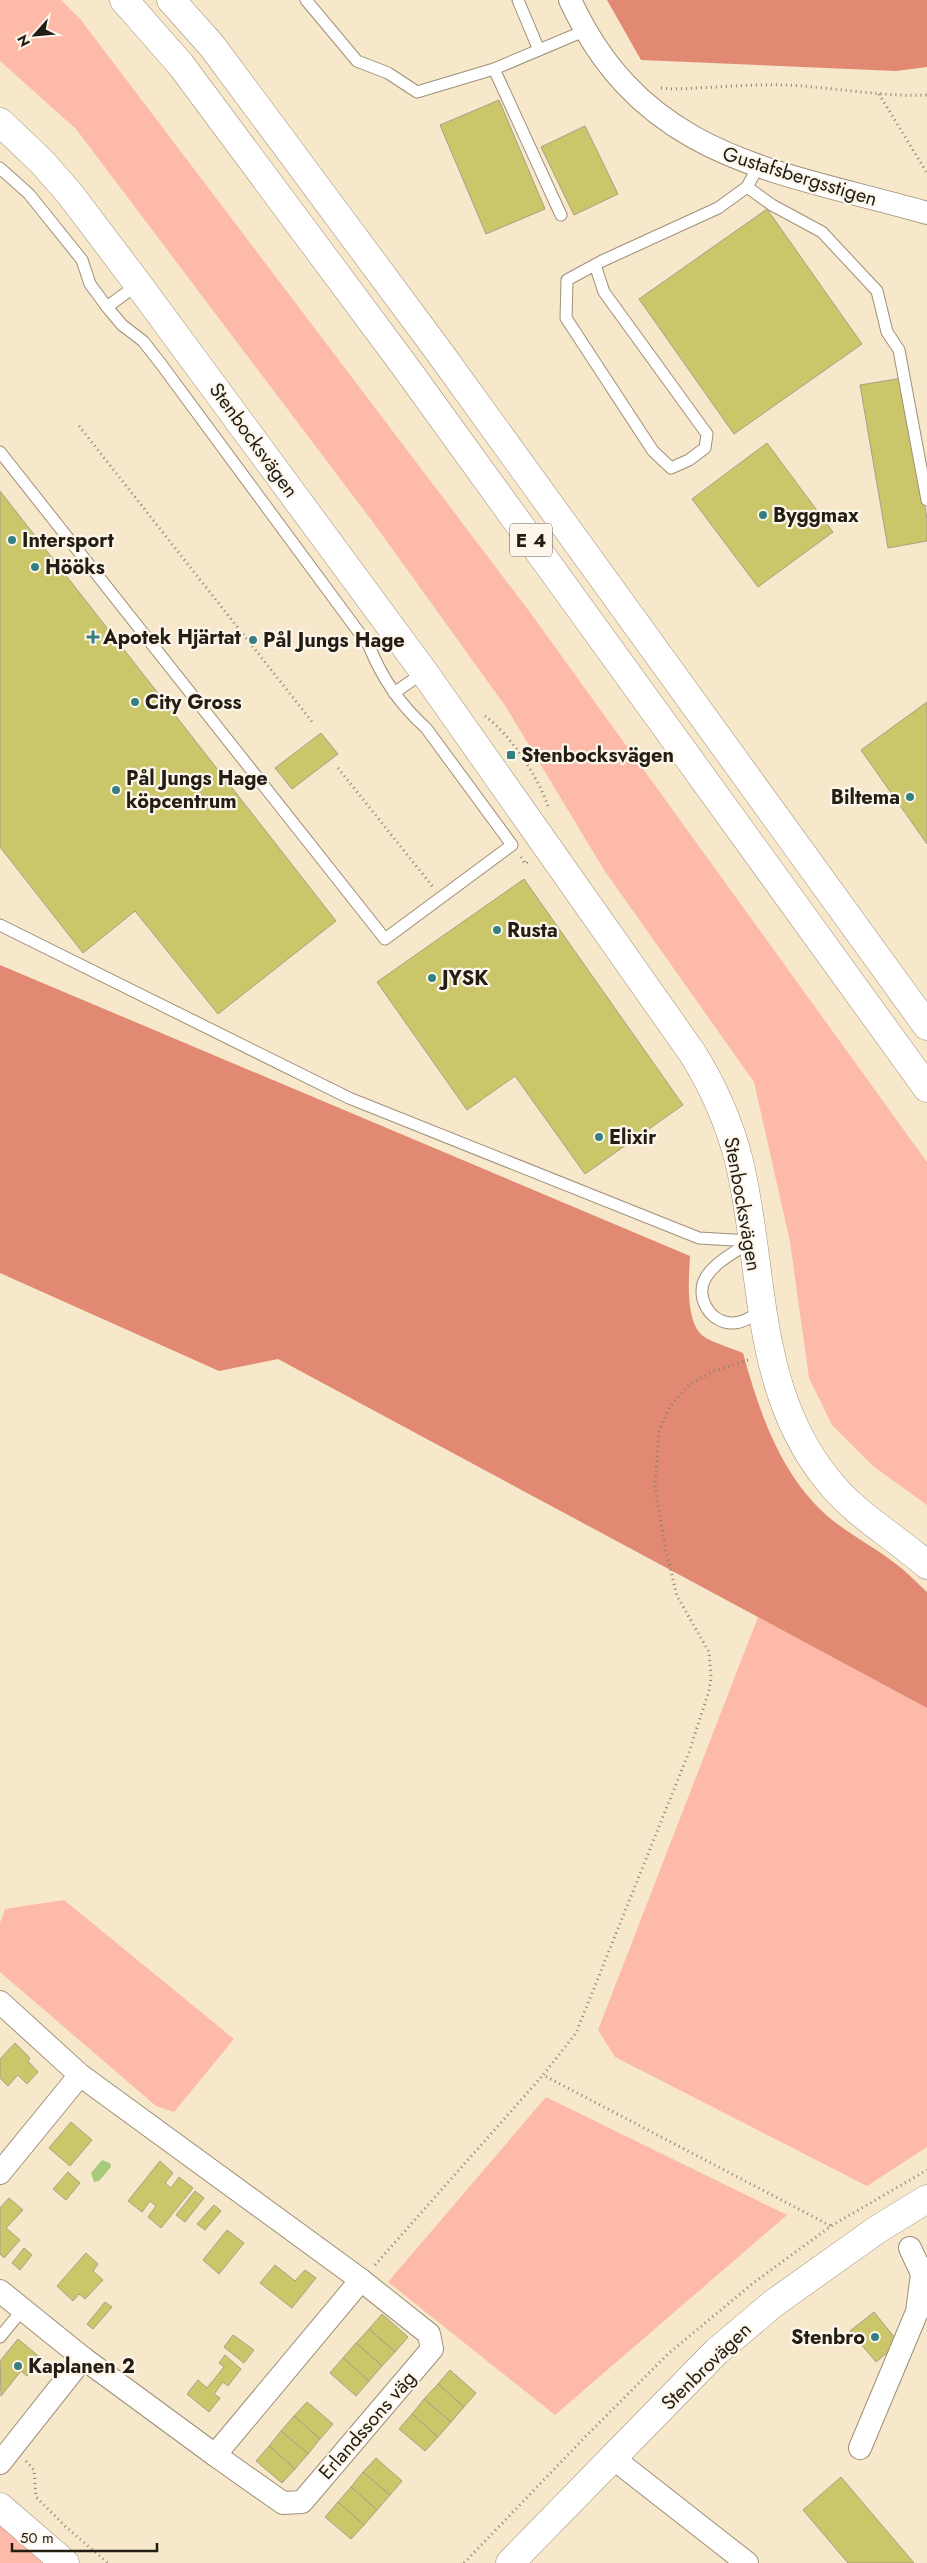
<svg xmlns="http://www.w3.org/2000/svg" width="927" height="2563" font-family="Jost,sans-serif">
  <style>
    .green { fill: #fdbaa8 }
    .forest { fill: #e18972 }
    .water { fill: #a7cb7a }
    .building { fill: #ccc66b; stroke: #a3a285 }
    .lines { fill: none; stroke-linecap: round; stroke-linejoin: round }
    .service-casing { stroke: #9e9076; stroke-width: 13 }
    .minor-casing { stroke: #9e9076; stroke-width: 24 }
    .tertiary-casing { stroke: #9e9076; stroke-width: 29 }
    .motorway-casing { stroke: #9e9076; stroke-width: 29 }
    .path { stroke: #8b816e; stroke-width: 3; stroke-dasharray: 1 4; stroke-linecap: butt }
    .service { stroke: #fff; stroke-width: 11 }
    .minor { stroke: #fff; stroke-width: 22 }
    .tertiary { stroke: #fff; stroke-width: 28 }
    .motorway { stroke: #fff; stroke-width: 28 }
    .poi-dot { fill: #367f81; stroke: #fcf6eb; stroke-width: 2 }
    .labels { text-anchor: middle; stroke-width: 4.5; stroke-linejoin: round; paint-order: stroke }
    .shield { fill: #fcf6eb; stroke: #645e54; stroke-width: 1 }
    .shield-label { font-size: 19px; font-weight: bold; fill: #231d13 }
    .street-label { font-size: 20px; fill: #231d13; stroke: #fcf6eb }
    .poi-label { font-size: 20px; font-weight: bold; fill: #231d13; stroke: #fcf6eb; text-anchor: start }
  </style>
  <rect width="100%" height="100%" fill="#f7e8cc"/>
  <g class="green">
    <polygon points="0,0 61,0 81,20 529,611 927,1162 927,1505 873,1466 832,1425 809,1378 790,1242 754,1082 604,870 506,707 375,525 76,129 0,61"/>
    <polygon points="758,1617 927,1708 927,2147 867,2186 615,2057 598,2030"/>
    <polygon points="64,1900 234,2039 174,2112 156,2106 0,1972 0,1923 5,1909"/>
    <polygon points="546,2097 787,2215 555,2415 388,2282"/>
    <polygon points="0,2524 46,2563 0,2563"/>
  </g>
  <g class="forest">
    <polygon points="607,0 927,0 927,67 896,71 641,60"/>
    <path d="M 0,965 L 690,1256 C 689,1277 684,1326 706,1338 C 717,1344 732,1348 743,1353 C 760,1415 783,1482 836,1523 C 856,1538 877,1549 896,1564 C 907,1572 917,1583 927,1592 L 927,1708 L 278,1359 L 219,1371 L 0,1273 Z"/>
  </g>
  <polygon class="water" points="102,2160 110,2163 111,2167 99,2181 94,2182 91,2173"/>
  <g class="building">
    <polygon points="499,100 545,209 486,234 440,125"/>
    <polygon points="585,126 618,194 574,215 541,147"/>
    <polygon points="767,209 862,344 734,434 639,299"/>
    <polygon points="903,378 927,519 927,541 888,548 860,385"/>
    <polygon points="767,443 833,532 758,587 692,499"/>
    <polygon points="0,491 336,921 218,1014 135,911 83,953 0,847"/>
    <polygon points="927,702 927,844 861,750"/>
    <polygon points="321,733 338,754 292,789 275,768"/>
    <polygon points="524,879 683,1105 585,1174 515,1076 467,1110 377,982"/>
    <polygon points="15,2043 30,2058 28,2061 38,2072 27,2084 18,2075 8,2086 0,2078 0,2059"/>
    <polygon points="71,2122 92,2140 70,2166 49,2148"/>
    <polygon points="160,2161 173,2173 165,2183 171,2188 179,2177 193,2188 161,2228 148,2217 156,2206 150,2201 142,2212 128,2201"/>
    <polygon points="68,2172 80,2183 66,2200 53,2189"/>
    <polygon points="195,2191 204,2198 185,2222 176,2215"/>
    <polygon points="9,2198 23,2210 6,2228 20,2240 4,2258 0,2254 0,2208"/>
    <polygon points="214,2205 221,2211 205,2230 197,2224"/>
    <polygon points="227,2230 244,2243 219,2274 203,2260"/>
    <polygon points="24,2248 32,2255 20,2270 12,2263"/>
    <polygon points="86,2253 98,2264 93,2271 103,2280 85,2299 79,2294 73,2301 57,2286"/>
    <polygon points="275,2265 295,2281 305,2270 316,2278 292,2308 260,2283"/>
    <polygon points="105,2302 112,2307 93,2329 87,2324"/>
    <polygon points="874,2312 899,2343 876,2362 850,2331"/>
    <polygon points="382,2314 408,2337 395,2352 369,2329"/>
    <polygon points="369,2329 395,2352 382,2366 356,2343"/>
    <polygon points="233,2335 254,2350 244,2363 224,2347"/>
    <polygon points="18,2339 42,2359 27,2376 21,2371 1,2396 0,2361"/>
    <polygon points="356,2343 382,2366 369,2381 343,2358"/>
    <polygon points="225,2355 241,2369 228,2386 223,2382 214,2394 220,2398 209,2412 187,2394 198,2380 207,2388 224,2367 219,2363"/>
    <polygon points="343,2358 369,2381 356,2396 330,2373"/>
    <polygon points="450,2370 476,2393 464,2407 438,2384"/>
    <polygon points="438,2384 464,2407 451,2422 424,2399"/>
    <polygon points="424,2399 451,2422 438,2437 412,2414"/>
    <polygon points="307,2402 333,2424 320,2439 294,2416"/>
    <polygon points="412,2414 438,2437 425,2451 399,2429"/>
    <polygon points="294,2416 320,2439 308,2454 281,2431"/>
    <polygon points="281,2431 308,2454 295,2469 269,2446"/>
    <polygon points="269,2446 295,2469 282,2483 256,2461"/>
    <polygon points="376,2458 402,2481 390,2495 363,2472"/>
    <polygon points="363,2472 390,2495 377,2510 351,2487"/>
    <polygon points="841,2477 914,2563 848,2563 803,2510"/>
    <polygon points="351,2487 377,2510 364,2525 338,2502"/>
    <polygon points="338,2502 364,2525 351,2539 325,2517"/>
  </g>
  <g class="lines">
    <defs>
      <g id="service">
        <polyline points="306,0 357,61 388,73 417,92 494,69 584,31"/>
        <polyline points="518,0 539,50"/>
        <polyline points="494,69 561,215"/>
        <path d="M 0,168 L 29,194 L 82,260 L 90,284 L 107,307 L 122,325 L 143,341 L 161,364 L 369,646 C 382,678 400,705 426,728 L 512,845 L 385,939 L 0,452"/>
        <polyline points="747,187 772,205 822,232 877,291 887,332 899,350 927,500"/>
        <polyline points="595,265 604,292 707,434 705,448 689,460 671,468 653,451 566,318 567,280 602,261 718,208 747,187 758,167"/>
        <polyline points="107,307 138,284"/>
        <polyline points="394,693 424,672"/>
        <polyline points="0,925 349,1098 699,1238 751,1241"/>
        <path d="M 751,1241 C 736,1252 716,1261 706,1277 C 695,1295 708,1321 730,1323 C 742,1324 751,1317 761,1311"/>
        <polyline points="0,2337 23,2309"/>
      </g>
      <g id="minor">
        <path d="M 570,0 C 644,160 776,170 927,213"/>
        <polyline points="0,2002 80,2075 361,2280 215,2455 83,2358 0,2291"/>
        <polyline points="0,2173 80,2075"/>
        <polyline points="860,2448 917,2312 922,2274 910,2248"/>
        <polyline points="215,2455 283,2503 302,2502 432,2349 429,2334 361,2280"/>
        <polyline points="613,2458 747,2563"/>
        <polyline points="0,2463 83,2358"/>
      </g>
      <g id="tertiary">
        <path d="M 0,122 L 42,162 L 70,194 L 138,284 L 424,672 L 693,1054 C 714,1088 729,1122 739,1161 C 765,1269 753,1387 827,1479 C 854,1514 894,1536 927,1565"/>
        <polyline points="0,2507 65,2563"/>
        <polyline points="510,2563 716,2352 774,2303 878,2229 927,2199"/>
      </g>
      <g id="motorway">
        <polyline points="124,0 181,65 404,365 927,1088"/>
        <polyline points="171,0 212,46 437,349 927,1026"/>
      </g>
    </defs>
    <use href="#service" class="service-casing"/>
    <use href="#minor" class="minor-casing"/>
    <use href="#tertiary" class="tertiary-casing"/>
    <use href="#motorway" class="motorway-casing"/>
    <g class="path">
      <path d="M 661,88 L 671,89 C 709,88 748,84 786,85 C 833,87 880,97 927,95"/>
      <polyline points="879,94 927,173"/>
      <polyline points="79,426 313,723"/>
      <path d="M 485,716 C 510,734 538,777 548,806"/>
      <polyline points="338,768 433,887"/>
      <polyline points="521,857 525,864 530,860"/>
      <polyline points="748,1360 714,1371 690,1384 669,1407 659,1432 655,1486 665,1547 677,1596 709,1652 711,1677 709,1691 689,1752 576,2033 543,2075 831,2226"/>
      <polyline points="375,2265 543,2075"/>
      <polyline points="26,2461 34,2470 36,2497 67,2528 108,2563"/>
      <polyline points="464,2563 586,2436 668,2354 752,2284 831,2226 927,2170"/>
    </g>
    <use href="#service" class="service"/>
    <use href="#minor" class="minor"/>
    <use href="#tertiary" class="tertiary"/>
    <use href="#motorway" class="motorway"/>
  </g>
  <g class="poi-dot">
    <circle cx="763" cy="515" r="5"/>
    <circle cx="12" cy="540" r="5"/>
    <circle cx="35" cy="567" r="5"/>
    <path d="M90.5 629.5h5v5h5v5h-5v5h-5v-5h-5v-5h5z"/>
    <circle cx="253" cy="640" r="5"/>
    <circle cx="135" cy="702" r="5"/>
    <rect x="506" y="750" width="10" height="10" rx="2.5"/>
    <circle cx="116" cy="790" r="5"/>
    <circle cx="910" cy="797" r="5"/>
    <circle cx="497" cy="930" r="5"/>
    <circle cx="432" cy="978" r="5"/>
    <circle cx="599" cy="1137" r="5"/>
    <circle cx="875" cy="2337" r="5"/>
    <circle cx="18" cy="2366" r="5"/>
  </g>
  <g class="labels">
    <rect class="shield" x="510" y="523.5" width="42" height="33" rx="4"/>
    <g class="shield-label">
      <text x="531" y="547">E 4</text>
    </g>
    <g class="street-label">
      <text transform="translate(800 176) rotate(17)" y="7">Gustafsbergsstigen</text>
      <text transform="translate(254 440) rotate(54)" y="7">Stenbocksvägen</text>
      <text transform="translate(743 1204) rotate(80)" y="7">Stenbocksvägen</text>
      <text transform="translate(706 2366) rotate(-44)" y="7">Stenbrovägen</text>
      <text transform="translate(367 2425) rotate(-49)" y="7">Erlandssons väg</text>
    </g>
    <g class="poi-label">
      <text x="773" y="522">Byggmax</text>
      <text x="22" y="547">Intersport</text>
      <text x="45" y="574">Hööks</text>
      <text x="103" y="644">Apotek Hjärtat</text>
      <text x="263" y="647">Pål Jungs Hage</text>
      <text x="145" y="709">City Gross</text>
      <text x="521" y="762">Stenbocksvägen</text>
      <text x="126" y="785">Pål Jungs Hage<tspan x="126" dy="23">köpcentrum</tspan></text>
      <text x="900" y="804" text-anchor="end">Biltema</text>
      <text x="507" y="937">Rusta</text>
      <text x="442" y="985">JYSK</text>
      <text x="609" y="1144">Elixir</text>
      <text x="865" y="2344" text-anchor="end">Stenbro</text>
      <text x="28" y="2373">Kaplanen 2</text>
    </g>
  </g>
  <g transform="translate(35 35) rotate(243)" stroke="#fcf6eb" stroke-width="4" paint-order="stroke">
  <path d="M0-4L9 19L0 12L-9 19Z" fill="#231d13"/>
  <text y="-8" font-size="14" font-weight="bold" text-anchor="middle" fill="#231d13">N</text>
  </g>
  <path d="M12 2543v8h145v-8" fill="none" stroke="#231d13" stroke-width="2.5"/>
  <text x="20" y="2543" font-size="15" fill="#231d13" stroke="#fcf6eb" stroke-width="4" paint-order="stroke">50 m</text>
</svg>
